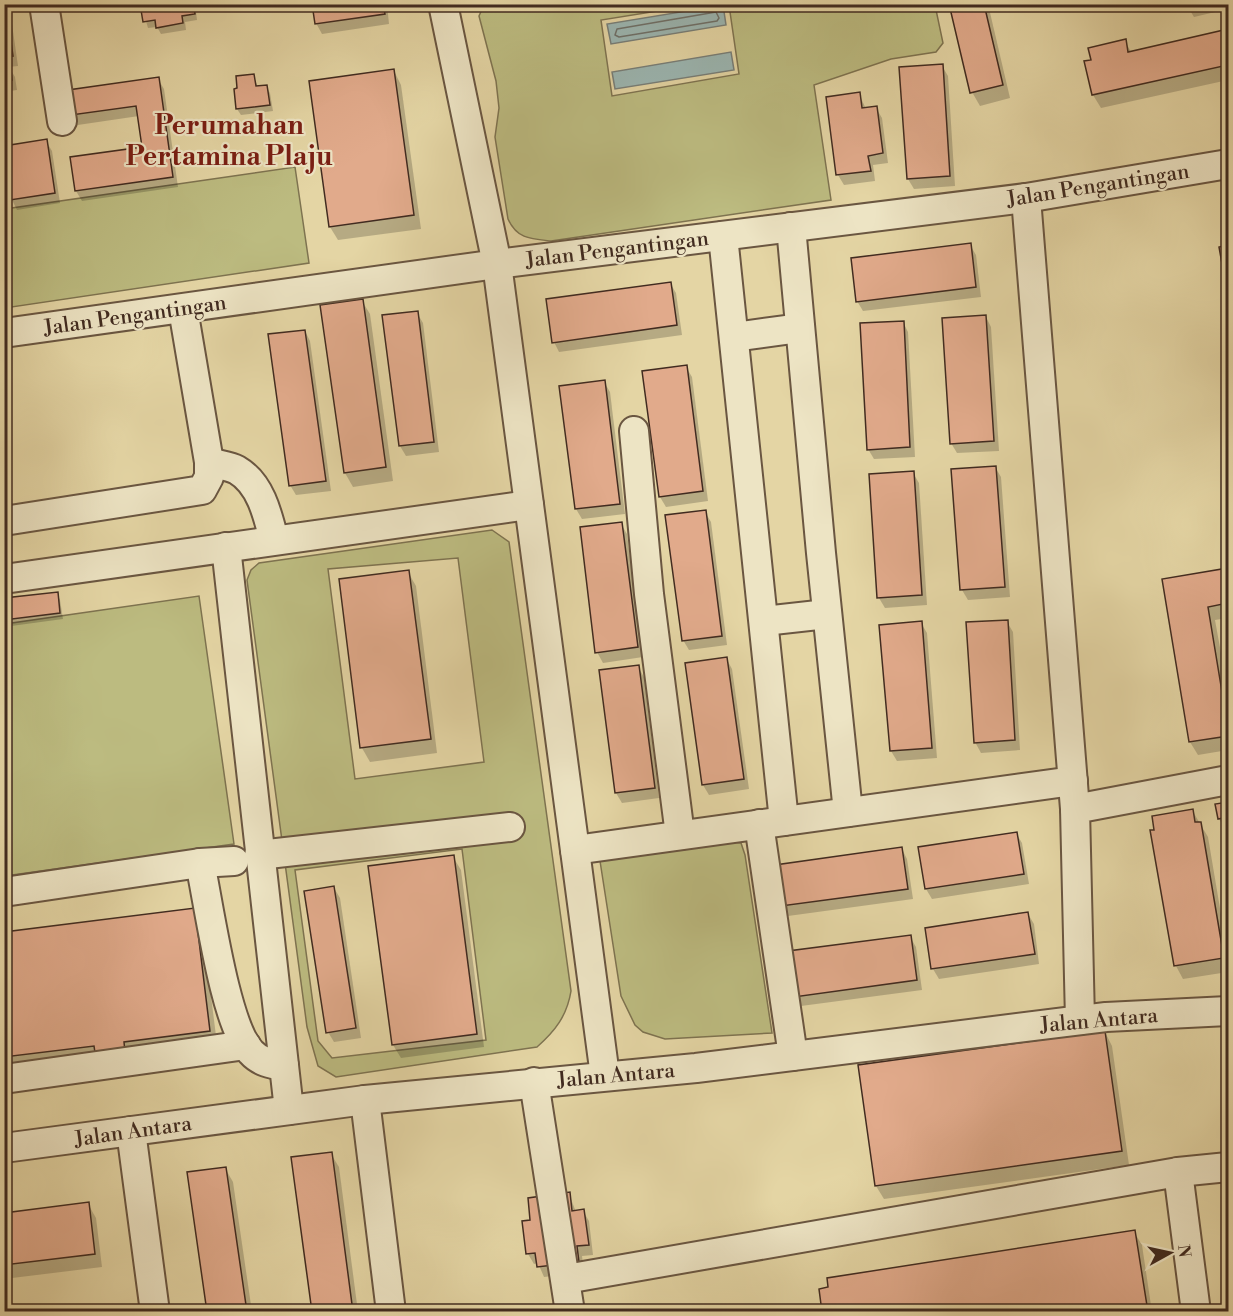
<svg xmlns="http://www.w3.org/2000/svg" width="1233" height="1316" font-family="'Libre Bodoni',serif">
  <style>
    .green { fill: #bcbb80; stroke: #7e7350; stroke-width: 1.5; fill-rule: evenodd }
    .water { fill: #9bb6b2; stroke: #777e78; stroke-width: 1.5 }
    .shadow { fill: #0003 }
    .lines { fill: none; stroke-linecap: round; stroke-linejoin: round }
    .shore { stroke: #6e7069; stroke-width: 1.5 }
    .building { fill: #e1aa8b; stroke: #412b20; stroke-width: 1.5 }
    .minor-casing { stroke: #6a5641; stroke-width: 32 }
    .minor { stroke: #ede4c4; stroke-width: 28 }
    .labels { text-anchor: middle; stroke-width: 4.5; stroke-linejoin: round; paint-order: stroke }
    .street-label { font-size: 21px; fill: #412b20; stroke: #ede4c4 }
    .district-label { font-size: 27px; font-weight: bold; fill: #7a1f14; stroke: #ede4c4 }
  </style>
  <rect width="100%" height="100%" fill="#e4d5a4"/>
  <filter id="stains"><feTurbulence type="fractalNoise" baseFrequency=".00333" numOctaves="4"/><feColorMatrix values="0 0 0 0 .2 0 0 0 0 .09 0 0 0 0 .02 0 0 0 .5 -.17"/></filter>
  <radialGradient id="worn" r=".72"><stop offset=".6" stop-color="#630" stop-opacity="0"/><stop offset="1" stop-color="#630" stop-opacity=".3"/></radialGradient>
  <g class="green">
    <path d="M 493,4 L 695,5 L 601,20 L 612,96 L 739,74 L 729,5 L 935,5 L 943,43 L 936,52 L 891,59 L 814,85 L 831,200 L 551,241 C 531,239 517,239 508,219 L 495,137 L 499,108 L 496,81 L 479,16 L 483,7 Z"/>
    <polygon points="295,167 309,263 5,308 5,209"/>
    <path d="M 492,530 L 509,542 L 571,991 C 567,1016 555,1031 537,1047 L 336,1077 L 318,1066 L 307,1027 L 247,580 L 251,570 L 259,563 ZM 458,558 L 484,762 L 355,779 L 328,569 ZM 462,849 L 486,1040 L 332,1058 L 318,1041 L 295,870 Z"/>
    <polygon points="199,596 234,844 5,876 5,624"/>
    <polygon points="732,842 741,843 745,855 772,1033 665,1039 643,1032 635,1025 621,996 600,861"/>
  </g>
  <g class="water">
    <polygon points="723,5 726,25 611,44 607,24"/>
    <polygon points="731,52 734,70 615,89 612,72"/>
  </g>
  <g class="shadow">
    <polygon points="141,4 195,4 197,20 185,22 186,30 161,34 157,27 148,28"/>
    <polygon points="313,4 387,4 389,24 322,34 316,23"/>
    <polygon points="951,4 988,4 1010,98 980,106 972,92"/>
    <polygon points="1186,4 1228,4 1228,9 1194,17"/>
    <polygon points="6,14 12,24 18,66 9,67 15,77 17,90 4,92"/>
    <polygon points="1228,31 1228,80 1101,108 1093,95 1093,61 1125,41 1131,52"/>
    <polygon points="942,66 948,76 955,186 914,189 908,179"/>
    <polygon points="394,71 401,85 421,229 338,240 330,227"/>
    <polygon points="253,75 258,87 266,86 270,93 273,111 241,115 237,109"/>
    <polygon points="158,79 164,89 178,187 82,201 76,191 143,148 139,116 71,126 65,116"/>
    <polygon points="859,94 866,109 876,108 882,118 888,163 873,165 875,181 844,185 838,175 827,98"/>
    <polygon points="46,141 52,151 60,203 17,210 12,200 4,148"/>
    <polygon points="970,245 976,255 981,297 863,311 857,301"/>
    <polygon points="1228,247 1228,289 1221,248"/>
    <polygon points="670,283 676,293 682,335 559,352 554,342"/>
    <polygon points="362,301 370,314 393,481 353,487 345,473 322,306"/>
    <polygon points="417,313 423,323 439,452 406,456 400,446"/>
    <polygon points="986,317 991,327 999,451 957,453 951,443"/>
    <polygon points="903,322 908,332 915,457 874,459 868,449"/>
    <polygon points="305,331 310,341 331,491 296,495 290,485"/>
    <polygon points="686,367 692,377 708,501 666,507 660,497"/>
    <polygon points="604,382 610,392 625,514 582,519 576,509"/>
    <polygon points="995,467 1001,477 1010,597 968,600 962,590 953,470"/>
    <polygon points="913,473 919,483 927,605 885,608 879,598"/>
    <polygon points="705,512 711,522 727,645 689,650 683,640"/>
    <polygon points="621,524 627,534 643,657 603,663 597,652"/>
    <polygon points="1228,569 1228,618 1215,620 1228,692 1228,750 1198,755 1190,742 1163,580"/>
    <polygon points="408,572 416,586 437,753 370,762 362,748 340,580"/>
    <polygon points="57,593 60,600 63,619 4,627 4,600"/>
    <polygon points="1007,622 1013,632 1020,750 981,753 975,742"/>
    <polygon points="921,623 927,633 937,758 897,761 891,751"/>
    <polygon points="726,658 732,669 749,789 709,795 703,785 687,664"/>
    <polygon points="638,667 644,677 659,798 622,803 616,793 601,671"/>
    <polygon points="1228,803 1228,828 1225,829 1219,819 1217,805"/>
    <polygon points="1192,810 1208,837 1228,956 1228,972 1183,979 1176,966"/>
    <polygon points="1016,833 1022,843 1029,884 932,899 926,889"/>
    <polygon points="902,849 907,859 913,899 788,916 782,906"/>
    <polygon points="453,857 461,870 484,1047 401,1058 393,1045"/>
    <polygon points="334,888 340,898 361,1038 334,1042 328,1032"/>
    <polygon points="1028,914 1034,924 1039,964 939,979 933,969 927,929"/>
    <polygon points="202,924 217,1044 131,1055 133,1076 106,1079 4,1071 4,934"/>
    <polygon points="910,937 916,947 922,990 801,1006 795,996"/>
    <polygon points="1105,1032 1112,1046 1129,1165 884,1199 876,1186"/>
    <polygon points="331,1154 339,1167 358,1312 313,1312"/>
    <polygon points="225,1168 233,1182 252,1312 209,1312"/>
    <polygon points="569,1194 576,1212 583,1211 589,1221 593,1255 582,1256 584,1272 544,1277 538,1263 534,1264 528,1254 524,1222 532,1221"/>
    <polygon points="88,1204 96,1218 102,1267 4,1279 4,1215"/>
    <polygon points="1134,1232 1142,1245 1152,1312 824,1312"/>
  </g>
  <g class="lines">
    <polygon class="shore" points="716,12 719,18 717,21 619,37 615,35 617,29"/>
  </g>
  <g class="building">
    <polygon points="140,4 193,4 195,14 182,16 183,23 156,28 155,20 143,22"/>
    <polygon points="312,4 383,4 385,14 315,24"/>
    <polygon points="949,4 984,4 1003,85 970,93"/>
    <polygon points="4,13 7,13 13,56 4,57"/>
    <polygon points="1228,29 1228,65 1092,95 1084,61 1091,60 1088,48 1126,39 1128,52"/>
    <polygon points="943,64 950,176 907,179 899,67"/>
    <polygon points="10,65 12,80 4,81 4,66"/>
    <polygon points="394,69 414,215 329,227 309,81"/>
    <polygon points="254,74 256,86 267,85 270,105 236,109 234,89 237,88 236,76"/>
    <polygon points="159,77 173,177 75,191 70,157 142,147 136,106 64,116 61,91"/>
    <polygon points="860,92 862,108 877,106 883,153 868,156 871,171 836,175 826,97"/>
    <polygon points="47,139 55,193 10,200 4,146"/>
    <polygon points="971,243 976,287 856,302 851,258"/>
    <polygon points="1228,245 1228,298 1219,247"/>
    <polygon points="671,282 677,325 552,343 546,299"/>
    <polygon points="363,299 386,467 344,473 320,305"/>
    <polygon points="418,311 434,442 399,446 382,315"/>
    <polygon points="986,315 994,441 950,444 942,318"/>
    <polygon points="904,321 910,447 867,450 860,323"/>
    <polygon points="305,330 326,481 289,486 268,334"/>
    <polygon points="687,365 703,491 659,497 642,371"/>
    <polygon points="605,380 620,504 575,509 559,386"/>
    <polygon points="996,466 1005,587 960,590 951,469"/>
    <polygon points="914,471 922,595 877,598 869,474"/>
    <polygon points="706,510 722,636 682,641 665,515"/>
    <polygon points="622,522 638,647 595,653 580,527"/>
    <polygon points="1228,568 1228,603 1208,607 1222,692 1228,691 1228,736 1189,742 1162,579"/>
    <polygon points="409,570 431,739 360,748 339,579"/>
    <polygon points="58,592 60,613 4,620 4,598"/>
    <polygon points="1008,620 1015,740 974,743 966,622"/>
    <polygon points="922,621 932,748 890,751 879,625"/>
    <polygon points="727,657 744,779 702,785 685,663"/>
    <polygon points="639,665 655,788 615,793 599,670"/>
    <polygon points="1228,802 1228,817 1218,819 1215,804"/>
    <polygon points="1193,809 1195,822 1201,822 1224,958 1174,966 1150,830 1154,830 1152,816"/>
    <polygon points="1017,832 1024,874 925,889 918,847"/>
    <polygon points="902,847 908,889 781,906 775,865"/>
    <polygon points="454,855 477,1034 392,1045 368,866"/>
    <polygon points="334,886 356,1028 326,1033 304,891"/>
    <polygon points="195,908 210,1031 124,1042 126,1062 97,1066 94,1046 4,1057 4,932"/>
    <polygon points="1028,912 1035,954 931,969 925,928"/>
    <polygon points="911,935 917,980 794,997 788,951"/>
    <polygon points="1105,1031 1122,1151 875,1186 858,1065"/>
    <polygon points="332,1152 353,1312 312,1312 291,1157"/>
    <polygon points="226,1167 247,1312 207,1312 187,1172"/>
    <polygon points="570,1192 572,1211 584,1209 589,1245 577,1246 579,1262 537,1267 535,1253 526,1254 522,1221 530,1220 528,1198"/>
    <polygon points="89,1202 95,1254 4,1265 4,1213"/>
    <polygon points="1135,1230 1148,1312 822,1312 819,1289 828,1287 827,1278"/>
    <polygon points="103,1305 104,1312 52,1312"/>
  </g>
  <g class="lines">
    <defs>
      <g id="minor">
        <polyline points="44,4 62,121"/>
        <polyline points="443,4 497,264 605,1076"/>
        <polyline points="1026,198 1075,809"/>
        <polyline points="791,227 821,553 848,812"/>
        <polyline points="723,236 784,821"/>
        <polyline points="4,333 497,264 1026,198 1228,164"/>
        <polyline points="734,337 800,328"/>
        <polyline points="634,431 649,594 680,835"/>
        <path d="M 209,462 C 218,465 229,466 237,470 C 261,484 268,516 274,540"/>
        <polyline points="4,521 202,490 209,477 209,462 183,309"/>
        <polyline points="226,547 289,1110"/>
        <polyline points="4,579 529,505"/>
        <polyline points="764,621 827,614"/>
        <polyline points="759,824 793,1056"/>
        <polyline points="575,850 1073,781"/>
        <polyline points="259,855 510,827"/>
        <path d="M 200,863 C 209,905 225,1025 251,1052 C 260,1062 271,1064 284,1066"/>
        <polyline points="4,892 200,863 234,861"/>
        <polyline points="1080,1020 1075,809 1228,780"/>
        <polyline points="4,1079 246,1045"/>
        <polyline points="534,1082 570,1312"/>
        <polyline points="365,1100 391,1312"/>
        <polyline points="131,1131 155,1312"/>
        <polyline points="4,1148 365,1100 696,1068 1106,1017 1228,1011"/>
        <polyline points="1178,1172 1196,1312"/>
        <polyline points="566,1279 1178,1172 1228,1167"/>
      </g>
    </defs>
    <use href="#minor" class="minor-casing"/>
    <use href="#minor" class="minor"/>
  </g>
  <g class="labels">
    <g class="street-label">
      <text transform="translate(1098 185) rotate(-9)" y="7">Jalan Pengantingan</text>
      <text transform="translate(617 249) rotate(-7)" y="7">Jalan Pengantingan</text>
      <text transform="translate(135 315) rotate(-8)" y="7">Jalan Pengantingan</text>
      <text transform="translate(1099 1020) rotate(-5)" y="7">Jalan Antara</text>
      <text transform="translate(616 1075) rotate(-5)" y="7">Jalan Antara</text>
      <text transform="translate(133 1131) rotate(-8)" y="7">Jalan Antara</text>
    </g>
    <g class="district-label">
      <text x="229" y="134">Perumahan<tspan x="229" dy="31">Pertamina Plaju</tspan></text>
    </g>
  </g>
  <rect width="1233" height="1316" fill="none" stroke="#e4d5a4" stroke-width="24"/>
  <rect x="6" y="6" width="1221" height="1304" fill="none" stroke="#412b20" stroke-width="3"/>
  <rect x="12" y="12" width="1209" height="1292" fill="none" stroke="#412b20" stroke-width="1.5"/>
  <g transform="translate(1170 1253) rotate(82)" stroke="#ede4c4" stroke-width="4.5" paint-order="stroke">
  <path d="M0-4.5L10 22L0 15L-10 22Z" fill="#412b20"/>
  <text y="-9" font-size="16" font-weight="bold" text-anchor="middle" fill="#412b20">N</text>
  </g>
  <rect width="100%" height="100%" filter="url(#stains)"/>
  <rect width="100%" height="100%" fill="url(#worn)"/>
</svg>
